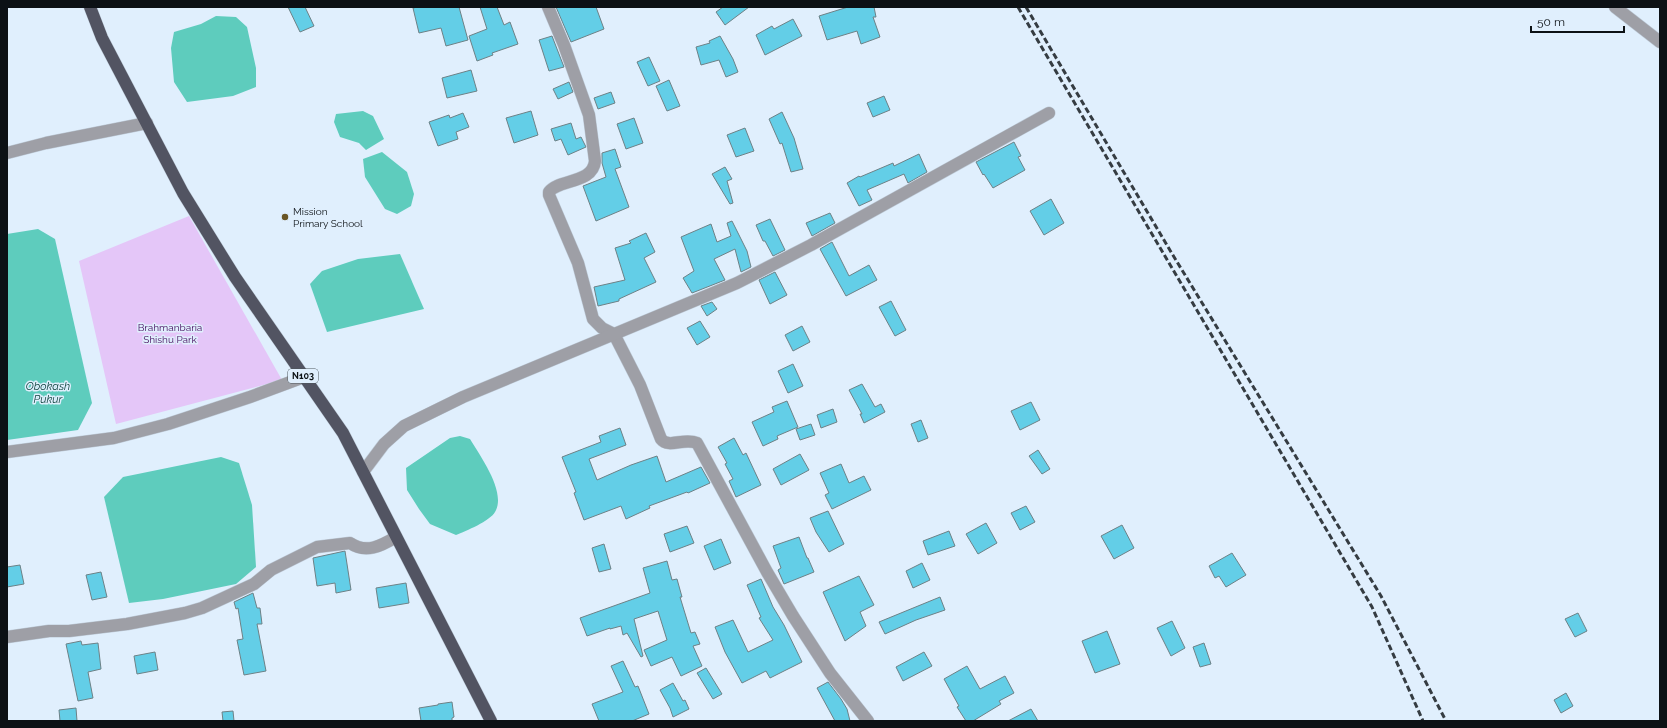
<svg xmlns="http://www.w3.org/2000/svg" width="1667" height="728" font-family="Raleway,sans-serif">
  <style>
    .green { fill: #e4c6f8 }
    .water { fill: #5eccbd }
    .building { fill: #63cee7; stroke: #6d8186 }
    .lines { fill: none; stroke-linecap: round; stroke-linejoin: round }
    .minor-casing { stroke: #becbd8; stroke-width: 13 }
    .tertiary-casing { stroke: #becbd8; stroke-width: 13 }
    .trunk-casing { stroke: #becbd8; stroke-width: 13 }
    .minor { stroke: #9e9fa6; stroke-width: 12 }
    .tertiary { stroke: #9e9fa6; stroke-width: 12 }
    .trunk { stroke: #525462; stroke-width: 12 }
    .rail { stroke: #353c42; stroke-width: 3; stroke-dasharray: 6 3; stroke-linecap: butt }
    .poi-dot { fill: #695524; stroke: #e0effd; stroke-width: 1.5 }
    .labels { text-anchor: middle; stroke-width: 3; stroke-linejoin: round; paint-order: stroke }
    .shield { fill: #e0effd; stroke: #4c545b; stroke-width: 1 }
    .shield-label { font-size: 9px; font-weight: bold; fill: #0c1115 }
    .poi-label { font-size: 10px; fill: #0c1115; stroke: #e0effd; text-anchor: start }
    .park-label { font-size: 10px; fill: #440d5e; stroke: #e0effd }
    .water-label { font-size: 11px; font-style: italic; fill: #063c36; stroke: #e0effd }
  </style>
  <rect width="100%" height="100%" fill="#e0effd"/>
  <polygon class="green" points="189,216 282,380 116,424 79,261"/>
  <g class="water">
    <polygon points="216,16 236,17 247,27 256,68 256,87 233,96 187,102 174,82 171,48 174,32 201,24"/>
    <polygon points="363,111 373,116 384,139 366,150 359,143 340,137 334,122 336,114"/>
    <polygon points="382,152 407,172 414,194 411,206 397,214 385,209 365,177 363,159"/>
    <polygon points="38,229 55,239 92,403 78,430 7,440 7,234"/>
    <polygon points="400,254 424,309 327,332 310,284 322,271 358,259"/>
    <path d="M 460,436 L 470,439 C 480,456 507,492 495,512 C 490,521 466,531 456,535 L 430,524 L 419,509 L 407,490 L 406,468 L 450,438 Z"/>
    <polygon points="221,457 239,463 252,505 256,567 236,584 163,599 129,603 104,497 123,477"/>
  </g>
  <g class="building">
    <polygon points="288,7 305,7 314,26 300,32"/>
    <polygon points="418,7 459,7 468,40 446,46 441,28 419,33 413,8"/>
    <polygon points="480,7 497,7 504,25 510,22 518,44 492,53 493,55 477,61 469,36 487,29"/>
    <polygon points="556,7 596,7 604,29 571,42"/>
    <polygon points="723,7 749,7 725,25 716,12"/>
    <polygon points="848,7 874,7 876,17 873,17 880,37 861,44 857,31 827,40 819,16"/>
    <polygon points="793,19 802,36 765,55 756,35 772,26 774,29"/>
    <polygon points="552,36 564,67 549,71 539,40"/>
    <polygon points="720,36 733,59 738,72 726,77 719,60 701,65 696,47 710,43 709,41"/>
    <polygon points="649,57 660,81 648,86 637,62"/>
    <polygon points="471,70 477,91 447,98 442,78"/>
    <polygon points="669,80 680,106 667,111 656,86"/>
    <polygon points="569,82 573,92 558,99 553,89"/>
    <polygon points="611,92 615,103 598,109 594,98"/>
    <polygon points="884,96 890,110 873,117 867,103"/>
    <polygon points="531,111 538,135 514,143 506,118"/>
    <polygon points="782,112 794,138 803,169 791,172 782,143 780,144 769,119"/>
    <polygon points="463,113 469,127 456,132 458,139 438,146 429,122 449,115 450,118"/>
    <polygon points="634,118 643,143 626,149 617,124"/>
    <polygon points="571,123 576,139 581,137 586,147 568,155 561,139 555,141 551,129"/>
    <polygon points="745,128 754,151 736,157 727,135"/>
    <polygon points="1014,142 1021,156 1018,157 1025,170 993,188 984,174 983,175 976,162"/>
    <polygon points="615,149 621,167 615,169 629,207 596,221 583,186 606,177 602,163 602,153"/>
    <polygon points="919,154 927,172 908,183 904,174 867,190 872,200 859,206 847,183 859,176 860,177 893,163 894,166"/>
    <polygon points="725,167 732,179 727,181 733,203 730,204 712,174"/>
    <polygon points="1051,199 1064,223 1044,235 1030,211"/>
    <polygon points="830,213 835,223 812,236 806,223"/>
    <polygon points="770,219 785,250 773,256 765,241 763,241 756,225"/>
    <polygon points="732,221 747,251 751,267 741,272 735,249 714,259 725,280 692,293 683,278 694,271 681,237 711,224 717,242 731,236 727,223"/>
    <polygon points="646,233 655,252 644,258 656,282 619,299 619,301 598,306 594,287 625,280 615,248 631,243 629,241"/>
    <polygon points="832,242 849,276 869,265 877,280 846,296 820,249"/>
    <polygon points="775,272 787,295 770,304 759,280"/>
    <polygon points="891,301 906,330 895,336 879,307"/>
    <polygon points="712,302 717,309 707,316 701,306"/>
    <polygon points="700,321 710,337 697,345 687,328"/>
    <polygon points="802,326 810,342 793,351 785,335"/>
    <polygon points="793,364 803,386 788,393 778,371"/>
    <polygon points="862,384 875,407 881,404 885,412 864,423 860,414 862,414 849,390"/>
    <polygon points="787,401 798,427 777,436 778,439 763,446 752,422 774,412 772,407"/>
    <polygon points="1031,402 1040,420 1020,430 1011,411"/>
    <polygon points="833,409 837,422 821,428 817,415"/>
    <polygon points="921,420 928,438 918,442 911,424"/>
    <polygon points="811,424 815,435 800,440 796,429"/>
    <polygon points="620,428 626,445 589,459 597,480 631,465 657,456 666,482 701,467 710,483 688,493 687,492 649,506 650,508 626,519 621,506 584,520 574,493 576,492 562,457 601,442 599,436"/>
    <polygon points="734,438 743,455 746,453 761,485 736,497 729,481 733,479 725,464 727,463 718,447"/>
    <polygon points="1038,450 1050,469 1042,474 1029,456"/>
    <polygon points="800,454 809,470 781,485 773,469"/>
    <polygon points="841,464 849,483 864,476 871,490 832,509 825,495 829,493 820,473"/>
    <polygon points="1026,506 1035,522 1020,530 1011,513"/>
    <polygon points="828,511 844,544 829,552 816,532 810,518"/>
    <polygon points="986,523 997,543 978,554 966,534"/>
    <polygon points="1122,525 1134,548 1114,559 1101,536"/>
    <polygon points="687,526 694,543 670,552 664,534"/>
    <polygon points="949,531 955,546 928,555 923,541"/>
    <polygon points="799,537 807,558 808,558 814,572 784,584 778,570 781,568 773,546"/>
    <polygon points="721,539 731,563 714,570 704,546"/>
    <polygon points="604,544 611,569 599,572 592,548"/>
    <polygon points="345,551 351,590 336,593 335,583 317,586 313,558"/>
    <polygon points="1232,553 1246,575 1226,587 1219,576 1215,578 1209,566"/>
    <polygon points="667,561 672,580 677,579 682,597 680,597 691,633 695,632 700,644 693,646 702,666 681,676 672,657 651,666 644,650 667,640 658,611 634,619 643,656 641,657 627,633 623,635 621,626 610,629 610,628 587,636 580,618 650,593 643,568"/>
    <polygon points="922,563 930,580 913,588 906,571"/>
    <polygon points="20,565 24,584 7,587 7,567"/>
    <polygon points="101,572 107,597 92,600 86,575"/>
    <polygon points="859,576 874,605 860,612 866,626 845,641 823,592"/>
    <polygon points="761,579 773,607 784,625 802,662 770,678 766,671 742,683 725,652 715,627 733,620 748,652 773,640 759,618 761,617 747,585"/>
    <polygon points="406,583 409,603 379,608 376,588"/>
    <polygon points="253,593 257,608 260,608 262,624 257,624 266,671 244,675 237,640 243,639 238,608 236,609 234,602"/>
    <polygon points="940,597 945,610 916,620 885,634 879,622"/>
    <polygon points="1578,613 1587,631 1575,637 1565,619"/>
    <polygon points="1172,621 1185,648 1171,656 1157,628"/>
    <polygon points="1107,631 1120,664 1095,673 1082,641"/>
    <polygon points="81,641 82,645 98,643 101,669 88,672 93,698 78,701 66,644"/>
    <polygon points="1204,643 1211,664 1200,667 1193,647"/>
    <polygon points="155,652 158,670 137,674 134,656"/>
    <polygon points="924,652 932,666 903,681 896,667"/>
    <polygon points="623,661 635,687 638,686 649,714 632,721 599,721 592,704 623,692 611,666"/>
    <polygon points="967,666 980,689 1005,676 1014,693 999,701 1001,704 973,721 966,721 957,707 959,706 944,679"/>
    <polygon points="706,668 722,694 713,699 697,673"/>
    <polygon points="828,682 841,699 847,709 850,721 835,721 817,688"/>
    <polygon points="673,683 683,701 685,700 689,709 673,717 670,708 660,690"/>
    <polygon points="1566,693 1573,706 1561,713 1554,700"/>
    <polygon points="452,702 454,717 452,718 452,721 421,721 419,708 438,705 438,704"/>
    <polygon points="76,708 77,721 60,721 59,710"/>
    <polygon points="1031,709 1038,721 1008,721"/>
    <polygon points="233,711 234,721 223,721 222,712"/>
  </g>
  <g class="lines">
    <defs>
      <g id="minor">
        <path d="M 548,7 L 564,45 L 589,115 L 595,161 C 593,184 558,179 549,192 L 549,195 L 578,263 L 593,319 L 602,328 L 614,334 L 640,385 L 661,439 C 669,449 684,437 697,443 L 767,572 L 793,616 L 830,673 L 868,721"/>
        <polyline points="7,153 46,143 147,123"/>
        <polyline points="7,452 114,438 168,424 250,397 304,377"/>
        <polyline points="363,472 384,444 404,426 463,397 737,283 811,245 1049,113"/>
        <path d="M 7,637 L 49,631 L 69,631 L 127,624 L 185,613 L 202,608 L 254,584 L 271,570 L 317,547 L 350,543 C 366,554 381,546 396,537"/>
      </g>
      <polyline id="tertiary" points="1615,7 1660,42"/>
      <polyline id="trunk" points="90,7 102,38 183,193 235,277 343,433 491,721"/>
    </defs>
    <use href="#minor" class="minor-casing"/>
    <use href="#tertiary" class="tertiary-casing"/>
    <use href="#trunk" class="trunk-casing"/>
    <use href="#minor" class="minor"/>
    <use href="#tertiary" class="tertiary"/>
    <use href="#trunk" class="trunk"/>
    <g class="rail">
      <polyline points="1018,7 1372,607 1423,721"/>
      <polyline points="1026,7 1171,252 1381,596 1446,721"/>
    </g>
  </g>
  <circle class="poi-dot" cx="285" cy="217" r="4"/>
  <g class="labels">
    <rect class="shield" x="288" y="369" width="30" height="14" rx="3"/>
    <g class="shield-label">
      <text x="303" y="379">N103</text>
    </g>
    <g class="poi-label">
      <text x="293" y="215">Mission<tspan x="293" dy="12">Primary School</tspan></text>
    </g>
    <g class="park-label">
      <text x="170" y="331">Brahmanbaria<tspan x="170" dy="12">Shishu Park</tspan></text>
    </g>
    <g class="water-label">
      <text x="48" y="390">Obokash<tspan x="48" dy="13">Pukur</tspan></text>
    </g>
  </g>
  <rect width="1667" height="728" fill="none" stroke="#0c1115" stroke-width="16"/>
  <path d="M1531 26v6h93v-6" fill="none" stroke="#0c1115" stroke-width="2"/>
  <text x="1537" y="26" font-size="12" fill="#0c1115" stroke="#e0effd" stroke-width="3" paint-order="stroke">50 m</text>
</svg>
